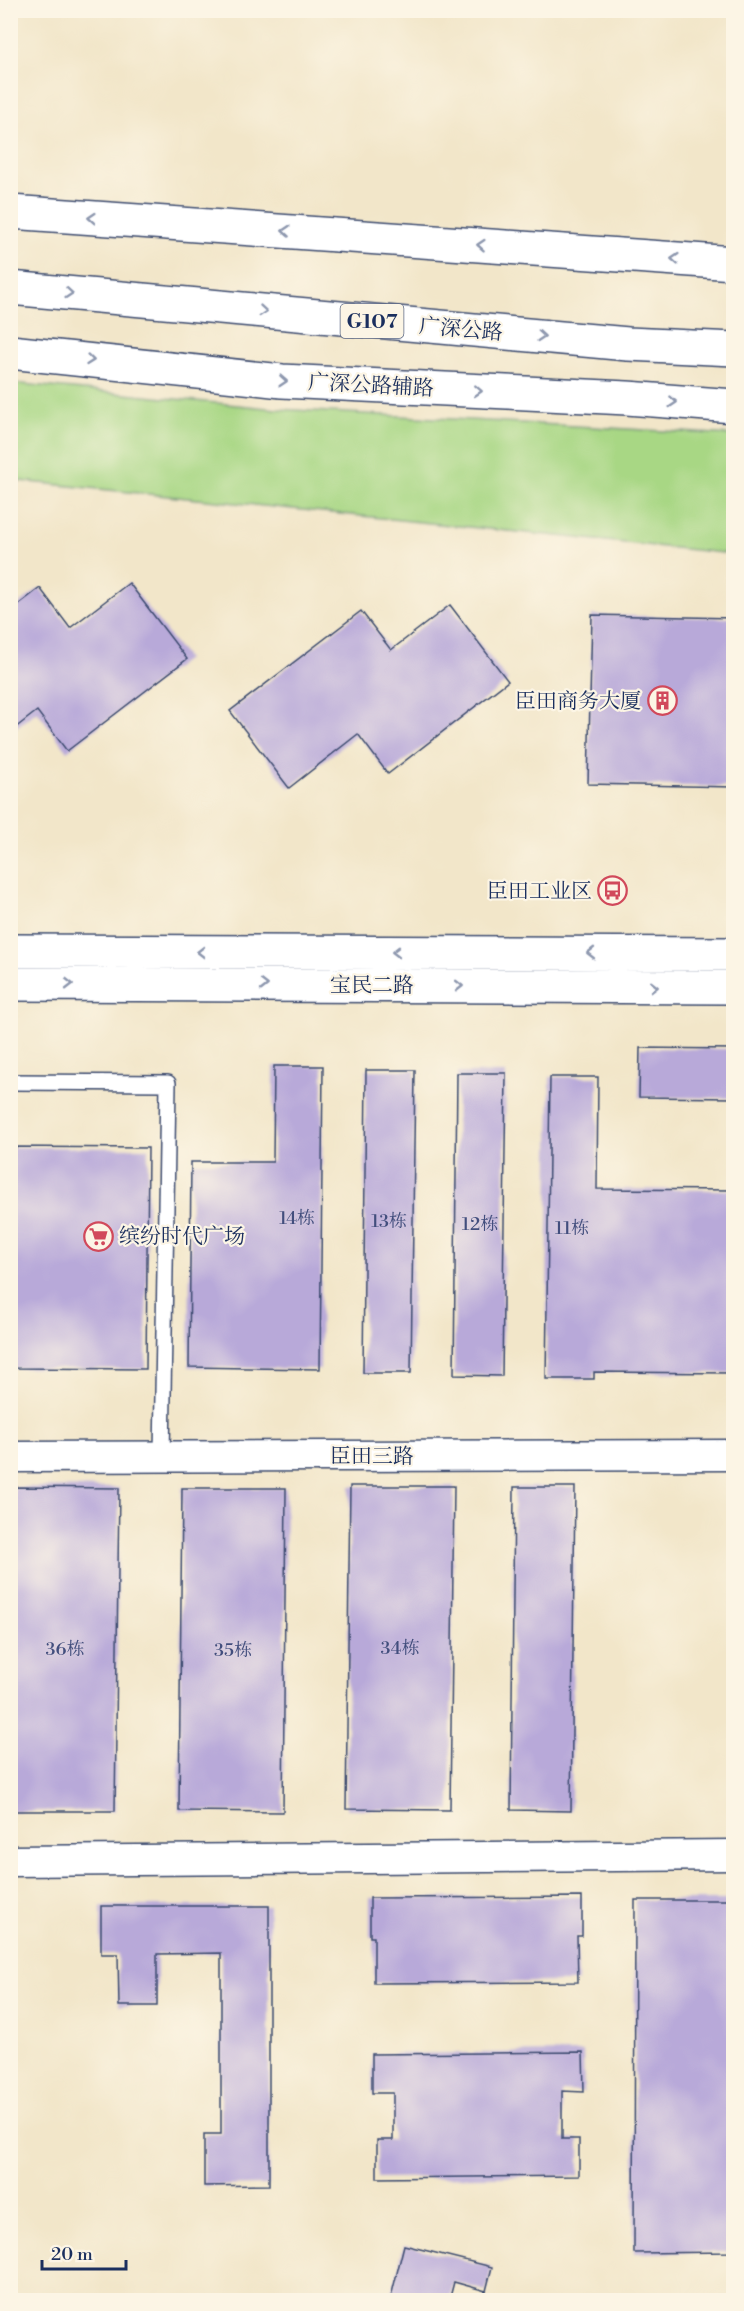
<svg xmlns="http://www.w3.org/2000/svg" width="744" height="2311" font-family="'Libre Bodoni','Noto Serif SC',serif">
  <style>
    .green { fill: #a8d784; stroke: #628371; stroke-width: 1.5 }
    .building { fill: #b8a9d9 }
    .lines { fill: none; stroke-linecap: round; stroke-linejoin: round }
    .service-casing { stroke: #3b4a6e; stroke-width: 18 }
    .minor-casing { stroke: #3b4a6e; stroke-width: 33 }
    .tertiary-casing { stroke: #3b4a6e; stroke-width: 36 }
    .primary-casing { stroke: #3b4a6e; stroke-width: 36 }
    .trunk-casing { stroke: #3b4a6e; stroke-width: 36 }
    .service { stroke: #fff; stroke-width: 15 }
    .minor { stroke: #fff; stroke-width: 30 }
    .tertiary { stroke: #fff; stroke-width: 33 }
    .primary { stroke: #fff; stroke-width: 33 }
    .trunk { stroke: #fff; stroke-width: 33 }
    .oneway { stroke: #8d97ae }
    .labels { text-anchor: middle; stroke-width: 4.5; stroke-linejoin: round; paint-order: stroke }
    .number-label { font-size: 18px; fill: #424e7d }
    .shield { fill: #fcf5e5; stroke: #5e6a86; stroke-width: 1.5 }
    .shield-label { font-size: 20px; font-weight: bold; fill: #1b2f5e }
    .street-label { font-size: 21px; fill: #1b2f5e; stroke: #fcf5e5 }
    .poi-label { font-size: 21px; fill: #1b2f5e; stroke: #fcf5e5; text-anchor: end }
  </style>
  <rect width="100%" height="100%" fill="#fcf5e5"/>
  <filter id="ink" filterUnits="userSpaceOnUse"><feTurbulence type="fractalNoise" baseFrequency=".0167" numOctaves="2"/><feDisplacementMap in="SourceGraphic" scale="12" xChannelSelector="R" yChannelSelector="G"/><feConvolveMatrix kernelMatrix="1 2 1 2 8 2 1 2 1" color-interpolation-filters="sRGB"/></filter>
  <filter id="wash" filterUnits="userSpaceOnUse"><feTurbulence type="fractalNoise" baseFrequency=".008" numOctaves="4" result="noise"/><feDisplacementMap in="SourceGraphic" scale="24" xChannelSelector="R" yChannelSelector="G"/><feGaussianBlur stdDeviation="1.35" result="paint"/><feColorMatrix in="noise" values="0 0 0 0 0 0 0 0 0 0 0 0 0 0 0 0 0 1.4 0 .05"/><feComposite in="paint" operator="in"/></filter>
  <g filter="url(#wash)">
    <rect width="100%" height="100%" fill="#f2e6c9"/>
    <polygon class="green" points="11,383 277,409 733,435 733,554 11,480"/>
    <g id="blocks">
      <g class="building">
        <polygon points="129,583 187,659 67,751 37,711 10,732 10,611 40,588 70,628"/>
        <polygon points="450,605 508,681 388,774 358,734 289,788 230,711 361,611 391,650"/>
        <polygon points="592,615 734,618 734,787 588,784"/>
        <polygon points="640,1048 734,1049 734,1098 639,1097"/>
        <polygon points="274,1066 323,1066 320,1369 189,1367 191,1162 273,1162"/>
        <polygon points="366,1070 415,1070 411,1373 363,1373"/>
        <polygon points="457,1073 506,1073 502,1376 454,1375"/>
        <polygon points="550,1077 598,1077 597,1189 734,1190 734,1373 594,1372 594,1379 546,1379"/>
        <polygon points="10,1147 148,1148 146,1369 10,1368"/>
        <polygon points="350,1486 454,1486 450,1810 346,1809"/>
        <polygon points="14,1487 119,1488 115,1811 11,1811"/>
        <polygon points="514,1487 575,1487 571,1811 511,1810"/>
        <polygon points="182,1488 286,1488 283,1812 179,1811"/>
        <polygon points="582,1897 582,1936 577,1936 578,1982 374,1983 374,1937 370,1937 370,1898"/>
        <polygon points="635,1900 734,1900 734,2252 634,2253"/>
        <polygon points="101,1906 269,1906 269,2185 204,2186 204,2134 221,2134 221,1953 157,1954 157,2006 119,2006 118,1954 101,1954"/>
        <polygon points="583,2052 584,2092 562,2091 562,2139 579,2139 579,2176 377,2178 377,2140 393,2140 393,2093 372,2093 372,2054"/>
        <polygon points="404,2245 492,2267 486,2291 454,2282 449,2301 390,2301"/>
      </g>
    </g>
  </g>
  <g filter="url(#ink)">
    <use href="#blocks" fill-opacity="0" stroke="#3b4a6e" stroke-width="1.5"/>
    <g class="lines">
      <defs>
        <polyline id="service" points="10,1082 168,1083 162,1456"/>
        <g id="minor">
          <polyline points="10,1457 734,1455"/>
          <polyline points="10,1861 734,1855"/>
        </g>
        <g id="tertiary">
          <polyline points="10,951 734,954"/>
          <polyline points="10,984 734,987"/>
        </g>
        <polyline id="primary" points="10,352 282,381 627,398 734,406"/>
        <g id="trunk">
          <polyline points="10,212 734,263"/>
          <polyline points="10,288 628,344 734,349"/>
        </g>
      </defs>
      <use href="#service" class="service-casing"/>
      <use href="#minor" class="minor-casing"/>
      <use href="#tertiary" class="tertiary-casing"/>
      <use href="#primary" class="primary-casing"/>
      <use href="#trunk" class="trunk-casing"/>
      <use href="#service" class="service"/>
      <use href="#minor" class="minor"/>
      <use href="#tertiary" class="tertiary"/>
      <use href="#primary" class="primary"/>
      <use href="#trunk" class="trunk"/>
    </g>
    <defs><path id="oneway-chevron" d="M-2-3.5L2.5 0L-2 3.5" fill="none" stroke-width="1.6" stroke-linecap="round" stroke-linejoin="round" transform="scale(1.5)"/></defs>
    <g class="oneway">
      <use href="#oneway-chevron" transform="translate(92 218) rotate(-176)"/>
      <use href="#oneway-chevron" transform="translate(286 231) rotate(-176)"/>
      <use href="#oneway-chevron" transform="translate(481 245) rotate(-176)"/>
      <use href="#oneway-chevron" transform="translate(675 259) rotate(-176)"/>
      <use href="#oneway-chevron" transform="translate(69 293) rotate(5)"/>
      <use href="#oneway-chevron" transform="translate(263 311) rotate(5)"/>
      <use href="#oneway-chevron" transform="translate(541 336) rotate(5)"/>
      <use href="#oneway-chevron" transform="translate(90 360) rotate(6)"/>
      <use href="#oneway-chevron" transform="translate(283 381) rotate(4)"/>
      <use href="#oneway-chevron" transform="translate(478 391) rotate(3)"/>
      <use href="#oneway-chevron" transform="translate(673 402) rotate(4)"/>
      <use href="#oneway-chevron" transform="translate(201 952) rotate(-180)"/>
      <use href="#oneway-chevron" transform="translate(396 952) rotate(-180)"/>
      <use href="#oneway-chevron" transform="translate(591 953) rotate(-180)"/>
      <use href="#oneway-chevron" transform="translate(69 984)"/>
      <use href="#oneway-chevron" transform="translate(264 985)"/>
      <use href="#oneway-chevron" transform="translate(459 986)"/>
      <use href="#oneway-chevron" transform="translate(654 987)"/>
    </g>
  </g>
  <defs>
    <symbol id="building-ring" viewBox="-11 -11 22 22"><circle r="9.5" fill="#fcf5e5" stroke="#d1495b" stroke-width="1.5"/><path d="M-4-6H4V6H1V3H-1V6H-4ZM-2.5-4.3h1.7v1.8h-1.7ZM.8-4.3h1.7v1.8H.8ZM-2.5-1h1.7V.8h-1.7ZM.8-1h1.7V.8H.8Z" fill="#d1495b"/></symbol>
    <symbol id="bus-ring" viewBox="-11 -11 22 22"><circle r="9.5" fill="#fcf5e5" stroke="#d1495b" stroke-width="1.5"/><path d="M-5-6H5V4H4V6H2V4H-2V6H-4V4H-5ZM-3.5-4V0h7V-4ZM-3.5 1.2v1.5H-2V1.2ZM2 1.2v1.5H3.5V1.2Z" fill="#d1495b"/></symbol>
    <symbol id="supermarket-ring" viewBox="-11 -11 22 22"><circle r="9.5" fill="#fcf5e5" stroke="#d1495b" stroke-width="1.5"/><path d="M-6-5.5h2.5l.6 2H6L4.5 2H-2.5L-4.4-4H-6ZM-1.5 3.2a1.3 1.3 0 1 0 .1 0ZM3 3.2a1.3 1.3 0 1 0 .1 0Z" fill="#d1495b"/></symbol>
  </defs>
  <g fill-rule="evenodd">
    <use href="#building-ring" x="646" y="684" width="33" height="33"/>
    <use href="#bus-ring" x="596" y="874" width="33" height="33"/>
    <use href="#supermarket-ring" x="82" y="1220" width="33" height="33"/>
  </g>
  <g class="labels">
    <g class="number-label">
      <text x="297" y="1224">14栋</text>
      <text x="389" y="1227">13栋</text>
      <text x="480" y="1230">12栋</text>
      <text x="572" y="1234">11栋</text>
      <text x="400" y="1654">34栋</text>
      <text x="65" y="1655">36栋</text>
      <text x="233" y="1656">35栋</text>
    </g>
    <rect class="shield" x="340.5" y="304" width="63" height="34" rx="4.5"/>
    <g class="shield-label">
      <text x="372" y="328">G107</text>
    </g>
    <g class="street-label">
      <text transform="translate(461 329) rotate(5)" y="7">广深公路</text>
      <text transform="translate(371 385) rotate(3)" y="7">广深公路辅路</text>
      <text x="372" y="992">宝民二路</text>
      <text x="372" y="1463">臣田三路</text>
    </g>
    <g class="poi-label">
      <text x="641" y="708">臣田商务大厦</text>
      <text x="592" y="898">臣田工业区</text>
      <text x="119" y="1243" text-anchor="start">缤纷时代广场</text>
    </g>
  </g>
  <rect width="744" height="2311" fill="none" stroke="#fcf5e5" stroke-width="36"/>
  <path d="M42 2260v9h84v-9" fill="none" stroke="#1b2f5e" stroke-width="3"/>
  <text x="51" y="2260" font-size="18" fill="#1b2f5e" stroke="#fcf5e5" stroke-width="4.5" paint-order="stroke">20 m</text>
</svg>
